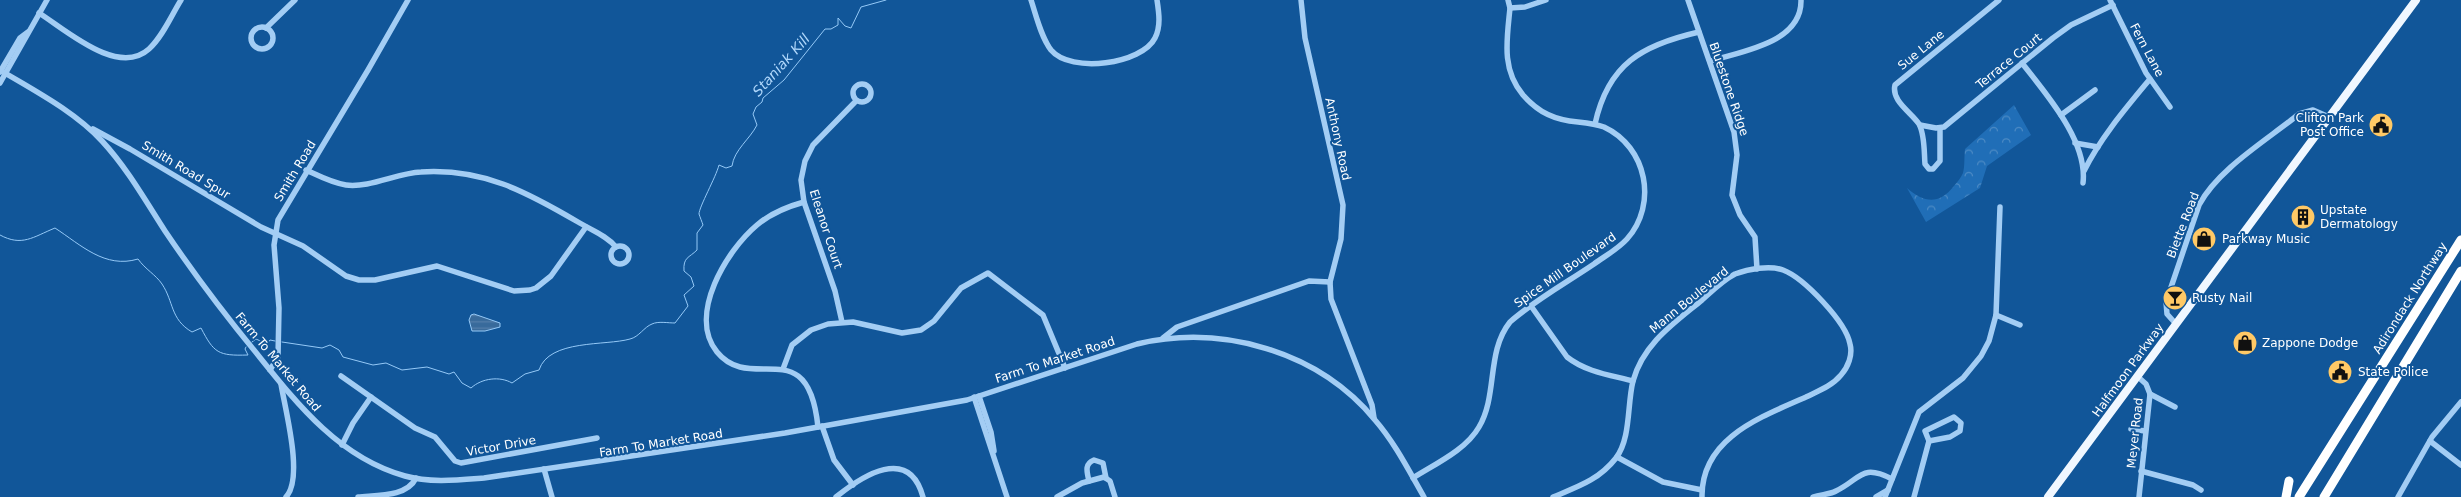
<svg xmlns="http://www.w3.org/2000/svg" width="2461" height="497" font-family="'DejaVu Sans',sans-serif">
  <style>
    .forest { fill: url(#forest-crowns) }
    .water { fill: url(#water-rules); stroke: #95c9f7 }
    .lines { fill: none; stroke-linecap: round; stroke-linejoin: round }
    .stream { stroke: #95c9f7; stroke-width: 1 }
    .minor { stroke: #a3cdf4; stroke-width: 5.5 }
    .major { stroke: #f0f7ff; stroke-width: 8 }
    .highway { stroke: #fff; stroke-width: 9 }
    .labels { text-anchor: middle; stroke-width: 4; stroke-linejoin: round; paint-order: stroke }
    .street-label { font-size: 12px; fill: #fff; stroke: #115699 }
    .poi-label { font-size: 12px; fill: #fff; stroke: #115699; text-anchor: start }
    .water-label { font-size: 14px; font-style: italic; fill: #b0d7fb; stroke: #115699 }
  </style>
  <defs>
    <pattern id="forest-crowns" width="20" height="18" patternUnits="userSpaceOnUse" patternTransform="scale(1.25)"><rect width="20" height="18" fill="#206eb7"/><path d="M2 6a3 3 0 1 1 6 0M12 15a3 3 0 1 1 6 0" fill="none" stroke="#4d8bc5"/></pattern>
    <pattern id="water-rules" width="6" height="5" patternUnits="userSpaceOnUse" patternTransform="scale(1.25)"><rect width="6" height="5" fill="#386a9b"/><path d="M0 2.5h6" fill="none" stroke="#5680aa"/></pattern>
  </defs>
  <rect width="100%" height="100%" fill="#115699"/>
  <path class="forest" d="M 2014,105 L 2031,135 L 1987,166 L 1980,188 L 1926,222 L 1907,188 C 1924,203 1939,205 1954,186 C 1957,182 1961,178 1963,173 C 1965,166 1964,157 1965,149 Z"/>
  <polygon class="water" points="474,314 500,323 500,327 485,331 472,331 469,320 471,315"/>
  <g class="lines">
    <g class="stream">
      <path d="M 0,235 C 22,247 33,237 55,228 C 81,245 105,269 138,259 C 145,269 156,275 162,284 C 174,302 170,319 192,332 L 201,328 C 214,353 218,356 248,355 L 245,349 L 246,347"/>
      <polyline points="252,342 256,339 267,344 270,340 275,341"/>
      <path d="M 282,342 L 322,348 L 330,345 L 339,350 L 343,357 L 373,365 L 386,363 L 402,370 L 427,367 L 449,374 L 454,372 L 462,383 L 471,388 C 482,378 500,376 512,383 L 525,374 L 539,370 C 549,339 606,346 630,339 C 639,337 644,327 652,324 C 658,321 668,323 675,323 L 688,306 L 684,295 L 694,286 L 691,277 L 684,271 C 683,257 689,258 697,250 L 697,233 L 703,225 C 702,222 700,217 699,214 C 699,207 716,177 719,165 L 726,168 L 732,166 C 734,150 750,139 757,125 L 753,114 L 756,107 L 762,102 L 763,98 L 784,80 L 825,29 L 831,29 L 838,25 L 838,18 L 845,26 L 851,28 L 861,7 L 886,0"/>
    </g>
    <g class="minor">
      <path d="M 1031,0 C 1036,15 1041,37 1051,50 C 1071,74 1142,64 1155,38 C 1161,26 1159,13 1157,0"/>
      <polyline points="1301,0 1305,38 1343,205 1341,239 1330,282 1331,299 1372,405 1374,418"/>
      <polyline points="1688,0 1734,132 1737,155 1732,195 1740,215 1755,237 1757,269"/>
      <polyline points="2110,0 2146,73 2170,107"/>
      <polyline points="1510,8 1525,7 1546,0"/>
      <path d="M 39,13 C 66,30 118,77 149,49 C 163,36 171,16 181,0"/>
      <circle cx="262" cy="38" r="11"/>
      <polyline points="266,28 295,0"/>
      <path d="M 1711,61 C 1742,51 1802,43 1801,0"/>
      <path d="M 2022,63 C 2046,94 2088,141 2083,183"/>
      <path d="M 0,70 C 35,91 74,111 102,141 C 127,168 145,200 165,231 C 194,274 225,315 258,355 C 298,405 340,458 405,476 C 430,483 458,480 484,478 L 785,433 L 967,400 L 1137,344 C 1222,324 1318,351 1375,420 C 1395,443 1409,471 1424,497"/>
      <polyline points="0,72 20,38 28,32"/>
      <polyline points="0,83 47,0"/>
      <circle cx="862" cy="93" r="9"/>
      <polyline points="2061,115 2095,90"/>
      <path d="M 1595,124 C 1608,64 1642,45 1699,32"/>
      <polyline points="1920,125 1936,128 1944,127 2053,38 2071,25 2113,5"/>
      <path d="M 1940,128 L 1940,161 L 1933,169 L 1929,169 L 1925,164 C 1924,153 1925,135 1919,124 C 1911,112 1891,101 1895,85 L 1999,0"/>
      <polyline points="93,129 130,149 261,227 303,246 346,276 359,280 375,280 437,266 514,291 530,290 536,288 551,276 586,227"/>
      <polyline points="2075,143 2098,147"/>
      <path d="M 306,170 C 319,176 332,183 346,185 C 370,188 397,173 421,172 C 483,168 527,192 578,222 C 591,230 606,235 616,247"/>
      <path d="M 2084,171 C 2101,137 2126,108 2150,79"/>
      <path d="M 804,202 C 786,207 771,213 757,225 C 727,250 687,315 717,352 C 752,395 808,330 818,427"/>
      <circle cx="620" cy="255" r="9"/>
      <path d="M 1531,306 L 1567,357 C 1586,372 1610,375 1633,381"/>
      <polyline points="1996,315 2020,325"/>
      <polyline points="842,322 835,291 804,202 801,180 805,161 813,145 856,101"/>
      <path d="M 2176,324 L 2167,314 L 2166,302 L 2199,205 C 2218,169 2267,140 2299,114 L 2313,110 L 2329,117"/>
      <polyline points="1163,338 1177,327 1309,281 1330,282"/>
      <polyline points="783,369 792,345 811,330 828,324 853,322 902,333 921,330 934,321 961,288 988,273 1043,315 1065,368"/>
      <polyline points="270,370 278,357 279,308 274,245 278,220 368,70 408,0"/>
      <polyline points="341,376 415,428 435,437 455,461 461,463 597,438"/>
      <polyline points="2137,376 2146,384 2150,394 2139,497"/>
      <path d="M 281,384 C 285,409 304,478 286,497"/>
      <polyline points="2150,394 2175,407"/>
      <polyline points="979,396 991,432 994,451"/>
      <polyline points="974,397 1007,497"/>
      <polygon points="1954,417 1961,423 1960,431 1950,437 1929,441 1925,431"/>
      <polyline points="822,426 834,460 853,485"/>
      <polyline points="2131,429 2145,431"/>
      <polyline points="2430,441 2461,465"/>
      <polyline points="342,445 353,423 371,397"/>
      <polyline points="1617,457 1663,482 1702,490"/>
      <polyline points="544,469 552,497"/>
      <polyline points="2141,471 2193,485 2201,490"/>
      <path d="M 1413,478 C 1435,464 1466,450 1479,427 C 1498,395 1486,352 1510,322 C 1535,300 1566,283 1594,264 C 1605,256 1618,249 1627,239 C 1658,204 1647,147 1604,127 C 1596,124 1587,123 1578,122 C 1555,120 1539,113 1523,95 C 1501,69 1507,39 1510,8 L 1508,0"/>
      <path d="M 1089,481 C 1087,472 1084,464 1094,460 L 1103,463 L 1106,478"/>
      <path d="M 358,497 C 377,495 407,497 416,478"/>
      <path d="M 836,497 C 862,476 909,445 923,497"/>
      <polyline points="1057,497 1082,483 1104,477 1110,481 1115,497"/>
      <path d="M 1553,497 C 1577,487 1599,480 1616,458 C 1631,438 1627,405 1633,381 C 1643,344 1674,323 1702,300 C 1712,291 1723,280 1735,274 C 1748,269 1770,265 1783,270 C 1804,278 1846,322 1850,344 C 1853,355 1848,367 1841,375 C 1832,386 1818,391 1806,397 C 1761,417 1701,438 1702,497"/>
      <path d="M 1813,497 C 1821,494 1829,495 1836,491 C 1861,479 1861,463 1892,479"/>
      <polyline points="1876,497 1888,490"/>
      <polyline points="1885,497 1919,412 1963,378 1981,356 1989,341 1996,315 2000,207"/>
      <polyline points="1914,497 1929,441"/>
      <polyline points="2398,497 2432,437 2461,402"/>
    </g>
    <polyline class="major" points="2048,497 2416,0"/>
    <g class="highway">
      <polyline points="2286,497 2289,481"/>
      <polyline points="2299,497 2461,240"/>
      <polyline points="2324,497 2461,271"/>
    </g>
  </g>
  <defs>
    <symbol id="civic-disc" viewBox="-11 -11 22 22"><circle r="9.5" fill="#ffc966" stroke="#115699"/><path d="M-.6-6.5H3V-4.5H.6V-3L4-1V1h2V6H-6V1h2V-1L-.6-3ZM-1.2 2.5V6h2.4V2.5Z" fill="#111"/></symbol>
    <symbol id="building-disc" viewBox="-11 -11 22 22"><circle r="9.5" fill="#ffc966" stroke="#115699"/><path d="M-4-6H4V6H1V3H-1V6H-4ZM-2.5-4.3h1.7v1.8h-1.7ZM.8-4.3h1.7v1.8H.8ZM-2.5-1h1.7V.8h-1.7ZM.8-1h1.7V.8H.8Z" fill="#111"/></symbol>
    <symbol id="shop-disc" viewBox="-11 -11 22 22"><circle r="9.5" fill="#ffc966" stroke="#115699"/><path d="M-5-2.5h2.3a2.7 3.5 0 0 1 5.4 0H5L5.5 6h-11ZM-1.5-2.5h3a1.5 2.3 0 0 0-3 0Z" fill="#111"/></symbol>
    <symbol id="bar-disc" viewBox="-11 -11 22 22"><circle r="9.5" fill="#ffc966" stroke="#115699"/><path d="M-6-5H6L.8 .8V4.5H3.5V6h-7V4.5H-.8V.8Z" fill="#111"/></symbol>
  </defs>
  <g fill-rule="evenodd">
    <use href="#civic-disc" x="2367" y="111" width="28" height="28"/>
    <use href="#building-disc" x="2289" y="203" width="28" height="28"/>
    <use href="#shop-disc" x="2190" y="225" width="28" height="28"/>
    <use href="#bar-disc" x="2161" y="284" width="28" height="28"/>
    <use href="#shop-disc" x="2231" y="329" width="28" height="28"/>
    <use href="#civic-disc" x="2326" y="358" width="28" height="28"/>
  </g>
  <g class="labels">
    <g class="street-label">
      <text transform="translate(1921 50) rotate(-39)" y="4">Sue Lane</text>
      <text transform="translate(2147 50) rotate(62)" y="4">Fern Lane</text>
      <text transform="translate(2009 61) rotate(-39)" y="4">Terrace Court</text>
      <text transform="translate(1729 89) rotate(71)" y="4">Bluestone Ridge</text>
      <text transform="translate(1338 139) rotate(78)" y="4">Anthony Road</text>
      <text transform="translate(186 170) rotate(31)" y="4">Smith Road Spur</text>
      <text transform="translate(295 171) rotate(-59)" y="4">Smith Road</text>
      <text transform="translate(2183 225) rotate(-69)" y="4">Biette Road</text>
      <text transform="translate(826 229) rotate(72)" y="4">Eleanor Court</text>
      <text transform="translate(1565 270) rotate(-35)" y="4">Spice Mill Boulevard</text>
      <text transform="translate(2410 298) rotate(-58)" y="4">Adirondack Northway</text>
      <text transform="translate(1689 300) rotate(-39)" y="4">Mann Boulevard</text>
      <text transform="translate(1055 360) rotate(-18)" y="4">Farm To Market Road</text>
      <text transform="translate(278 362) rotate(50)" y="4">Farm To Market Road</text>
      <text transform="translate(2128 370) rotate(-54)" y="4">Halfmoon Parkway</text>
      <text transform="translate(2135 433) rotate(-84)" y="4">Meyer Road</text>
      <text transform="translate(661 443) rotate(-9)" y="4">Farm To Market Road</text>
      <text transform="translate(501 446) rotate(-10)" y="4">Victor Drive</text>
    </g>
    <g class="poi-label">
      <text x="2364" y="122" text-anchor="end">Clifton Park<tspan x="2364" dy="14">Post Office</tspan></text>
      <text x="2320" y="214">Upstate<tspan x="2320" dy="14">Dermatology</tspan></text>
      <text x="2222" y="243">Parkway Music</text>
      <text x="2192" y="302">Rusty Nail</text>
      <text x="2262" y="347">Zappone Dodge</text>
      <text x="2358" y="376">State Police</text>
    </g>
    <g class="water-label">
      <text transform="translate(781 65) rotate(-48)" y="5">Staniak Kill</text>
    </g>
  </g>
</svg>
